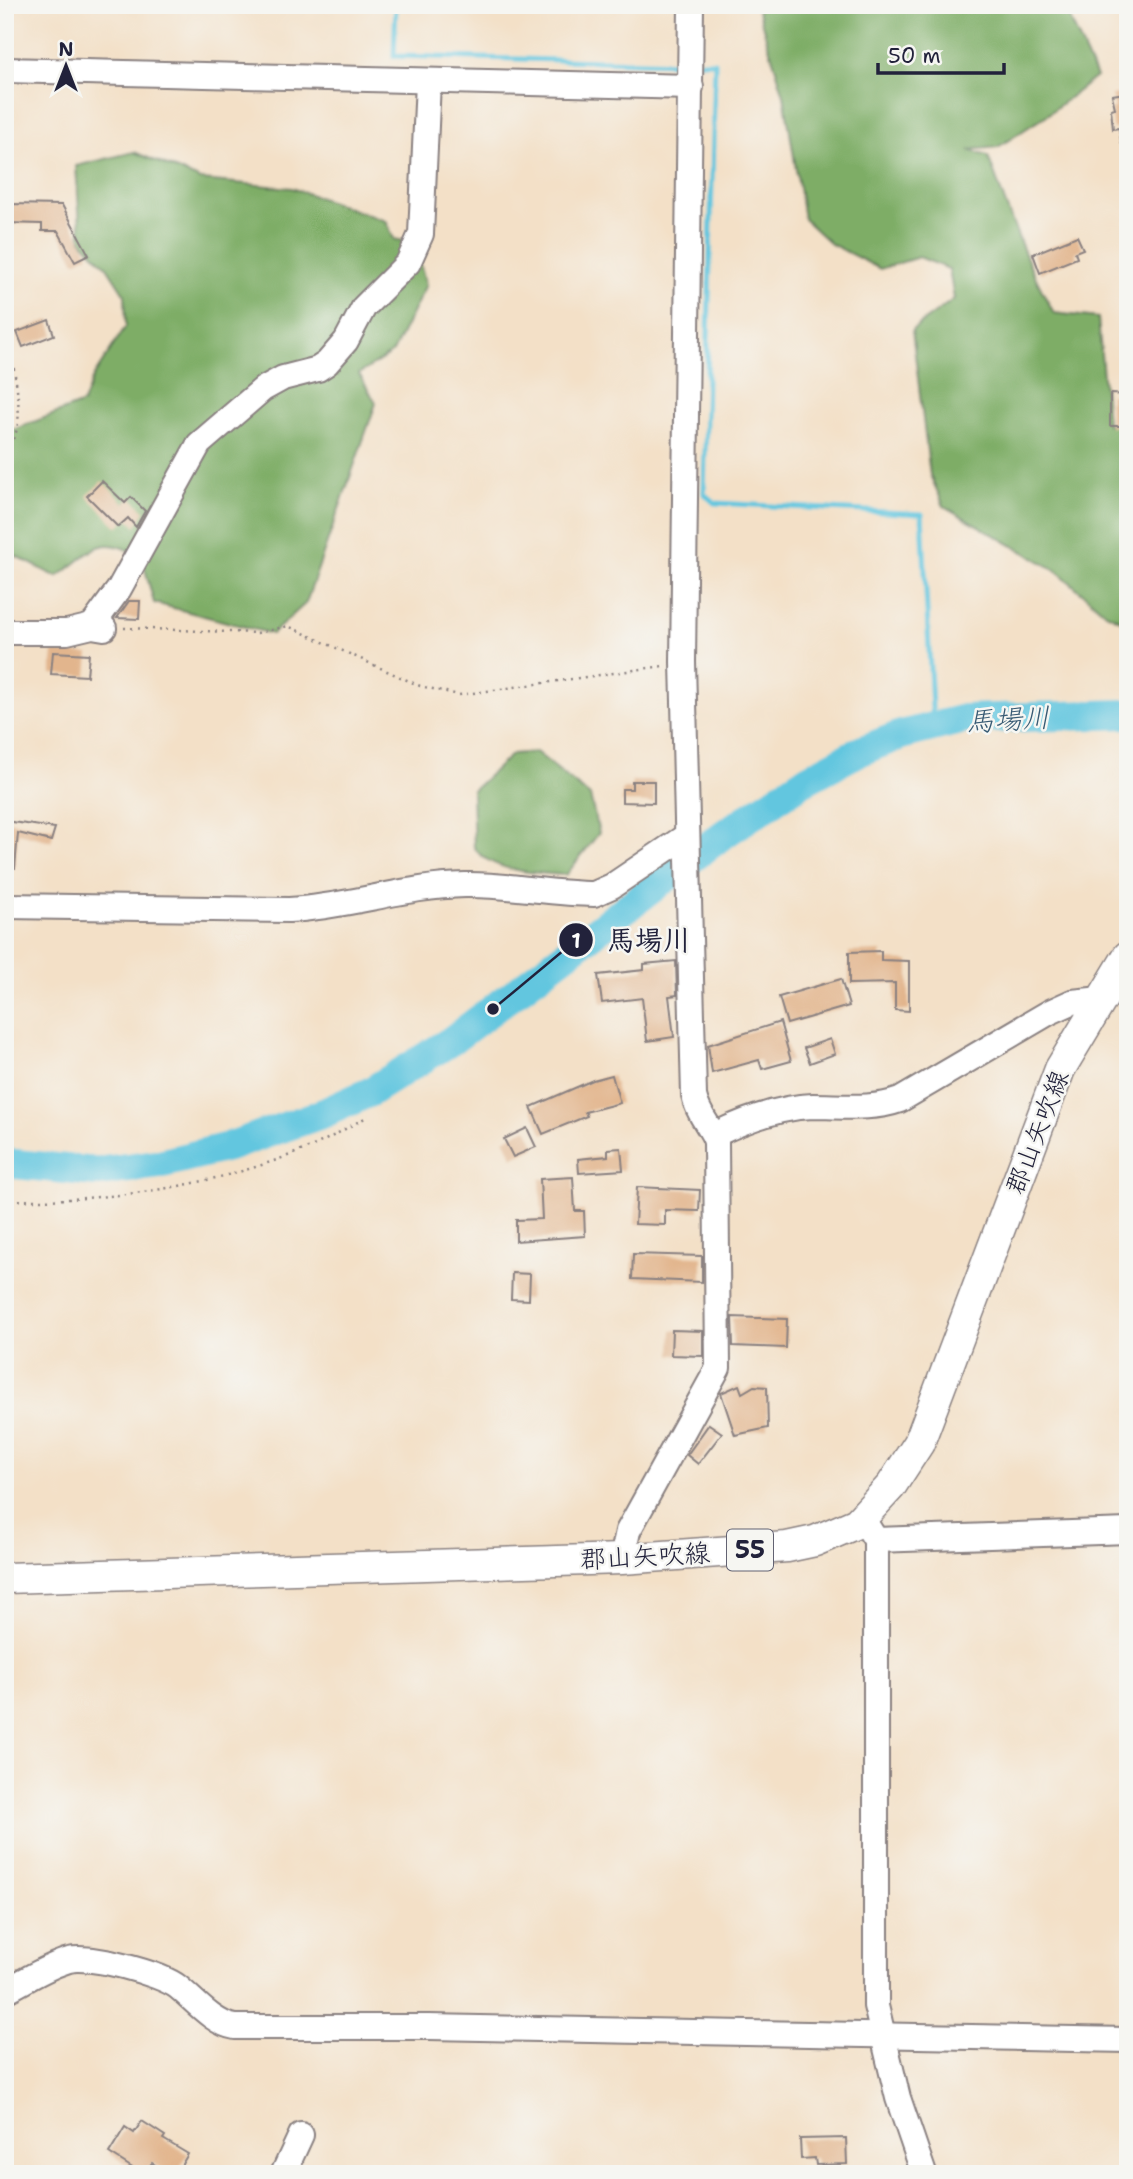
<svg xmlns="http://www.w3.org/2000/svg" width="1133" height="2179" font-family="'Shantell Sans','Klee One',sans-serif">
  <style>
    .forest { fill: #7ead66; stroke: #506850; stroke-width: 2 }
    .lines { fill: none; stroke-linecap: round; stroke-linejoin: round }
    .stream { stroke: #62c6df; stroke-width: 5 }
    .river { stroke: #62c6df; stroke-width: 30 }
    .building { fill: #e2b58d }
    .minor-casing { stroke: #8a8181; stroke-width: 28 }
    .major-casing { stroke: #8a8181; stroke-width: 33 }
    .path { stroke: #8a8181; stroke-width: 2.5; stroke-dasharray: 2 5; stroke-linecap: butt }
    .minor { stroke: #fff; stroke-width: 24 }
    .major { stroke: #fff; stroke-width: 30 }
    .labels { text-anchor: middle; stroke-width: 5; stroke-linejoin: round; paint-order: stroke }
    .shield { fill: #f6f6f2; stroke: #626272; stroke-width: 2 }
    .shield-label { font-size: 24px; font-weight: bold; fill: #22223b }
    .street-label { font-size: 26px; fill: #22223b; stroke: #f6f6f2 }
    .water-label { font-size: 28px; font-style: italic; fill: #385b74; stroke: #f6f6f2 }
    .leader { fill: none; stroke: #22223b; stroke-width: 2.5 }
    .callout-dot { fill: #22223b; stroke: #f6f6f2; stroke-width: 2.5 }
    .mark-label { font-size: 21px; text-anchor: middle; font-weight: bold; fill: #fff }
    .callout-label { font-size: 28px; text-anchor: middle; font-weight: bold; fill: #22223b; stroke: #f6f6f2; stroke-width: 5; stroke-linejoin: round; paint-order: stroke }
  </style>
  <rect width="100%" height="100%" fill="#f6f6f2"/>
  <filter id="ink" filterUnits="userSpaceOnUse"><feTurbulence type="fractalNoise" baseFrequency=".0143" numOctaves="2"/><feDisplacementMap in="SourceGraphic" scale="14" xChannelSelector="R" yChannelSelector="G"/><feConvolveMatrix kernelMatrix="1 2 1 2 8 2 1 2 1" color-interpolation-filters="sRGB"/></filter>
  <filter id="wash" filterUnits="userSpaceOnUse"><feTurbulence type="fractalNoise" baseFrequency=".00686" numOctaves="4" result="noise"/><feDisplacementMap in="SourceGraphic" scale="28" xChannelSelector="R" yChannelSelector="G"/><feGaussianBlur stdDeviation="1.57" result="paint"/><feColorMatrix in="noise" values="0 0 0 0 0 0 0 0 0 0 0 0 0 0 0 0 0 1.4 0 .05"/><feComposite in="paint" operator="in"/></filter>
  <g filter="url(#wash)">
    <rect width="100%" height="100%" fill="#f3e0c7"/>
    <g class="forest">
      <path d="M 756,5 L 1064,5 L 1096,77 L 1047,115 L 998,147 L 969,150 L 988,156 C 1008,210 1025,262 1054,313 L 1098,318 L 1107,424 L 1128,425 L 1128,624 L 1104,612 L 1057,571 L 944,506 L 930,475 L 912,330 L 954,299 L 949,269 L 919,257 L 880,269 L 831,244 L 804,219 L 784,95 Z"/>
      <path d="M 134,152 L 201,180 L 292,188 L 386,221 L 394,239 L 414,243 L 426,285 L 393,352 L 359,374 L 376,403 L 306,603 L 272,634 L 154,603 L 142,558 C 98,530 94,552 57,577 L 16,556 L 5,555 L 5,433 L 83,403 L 93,377 L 126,326 L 125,295 L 107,267 L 81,240 L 76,166 Z"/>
      <path d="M 536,752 L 590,796 L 599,833 L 566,875 C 537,873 493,873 474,848 L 472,791 L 512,754 Z"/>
    </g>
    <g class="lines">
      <g class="stream">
        <polyline points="396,5 394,56 683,63"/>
        <polyline points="696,62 715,62 704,494 715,503 922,514 933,727"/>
      </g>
      <polyline class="river" points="5,1163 97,1172 159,1164 228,1147 324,1113 370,1092 451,1041 724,834 802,782 858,752 901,735 964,719 1128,714"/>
    </g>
    <g id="blocks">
      <g class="building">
        <polygon points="1125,93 1128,141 1121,142 1119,128 1113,129 1111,109 1115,108 1112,95"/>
        <polygon points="8,204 62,205 89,255 75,262 58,231 42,231 42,224 7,223"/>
        <polygon points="1077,236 1083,249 1075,252 1077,258 1040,273 1033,254"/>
        <polygon points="49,320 54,335 23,347 17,332"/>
        <polygon points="1110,394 1128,395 1128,426 1110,426"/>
        <polygon points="102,481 125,503 131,497 145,511 136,527 128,518 118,527 87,496"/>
        <polygon points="129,601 140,601 139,619 117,618"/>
        <polygon points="53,652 89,654 87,676 51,674"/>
        <polygon points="632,781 654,781 654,803 622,802 622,789 632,789"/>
        <polygon points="5,821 55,828 51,841 18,833 15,868 5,868"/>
        <polygon points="881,951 881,960 909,961 909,1011 895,1010 895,983 849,984 849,952"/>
        <polygon points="676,961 677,995 669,996 674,1037 647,1041 642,998 602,1003 598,975 644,970 644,964"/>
        <polygon points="841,979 849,1006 787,1024 779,997"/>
        <polygon points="780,1022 791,1061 762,1069 759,1060 712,1073 708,1045"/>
        <polygon points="830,1039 835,1054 810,1063 804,1048"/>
        <polygon points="612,1075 620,1103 585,1112 587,1116 543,1134 531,1107 593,1080"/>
        <polygon points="527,1128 536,1147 513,1157 504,1139"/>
        <polygon points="621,1148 623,1170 579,1173 578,1159 608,1156 608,1149"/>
        <polygon points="573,1177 575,1211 584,1211 585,1236 516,1241 516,1220 542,1219 540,1179"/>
        <polygon points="637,1187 700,1190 699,1211 665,1210 665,1225 635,1224"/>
        <polygon points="633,1254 702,1256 702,1282 632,1279"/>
        <polygon points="512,1273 530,1274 529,1300 511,1299"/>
        <polygon points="732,1317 787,1319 786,1348 733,1346"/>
        <polygon points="672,1330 703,1331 703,1356 671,1355"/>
        <polygon points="739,1385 742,1393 754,1386 767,1387 768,1428 735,1435 721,1393"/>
        <polygon points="709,1424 722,1433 698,1464 687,1455"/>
        <polygon points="142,2121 165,2136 163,2139 188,2154 176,2174 170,2174 152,2163 142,2174 109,2153 125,2127 134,2133"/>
        <polygon points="846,2138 847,2164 816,2165 815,2158 801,2159 800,2139"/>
      </g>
    </g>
  </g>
  <g filter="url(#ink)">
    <use href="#blocks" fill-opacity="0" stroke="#8a8181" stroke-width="2"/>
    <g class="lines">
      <defs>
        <g id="minor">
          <polyline points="5,70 691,87"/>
          <polyline points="92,626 119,589 199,444 263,389 283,378 318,369 327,363 346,341 364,307 408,263 421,234 428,82"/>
          <polyline points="5,632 67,632 92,626 104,628"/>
          <path d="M 5,906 L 289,910 C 348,907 405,886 465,885 C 507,884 551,894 594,894 L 612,886 L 686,836"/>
          <path d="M 714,1135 C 745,1120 779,1107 813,1106 C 843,1106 872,1110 900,1100 L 1050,1012 L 1072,1002 L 1101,999"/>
          <polyline points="862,1518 876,1540 876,2006 898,2098 924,2174"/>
          <polyline points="876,1540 1128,1531"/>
          <path d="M 622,1559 L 628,1531 L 718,1368 L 716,1142 C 713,1129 698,1116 694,1096 L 683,662 L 691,5"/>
          <path d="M 5,1991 C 25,1981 47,1966 69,1960 C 90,1955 160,1973 178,1987 C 194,2000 214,2024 235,2027 L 429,2027 L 1128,2040"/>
          <polyline points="283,2174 301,2135"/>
        </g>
        <polyline id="major" points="5,1578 622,1559 787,1547 815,1541 857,1523 891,1486 919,1443 1060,1069 1128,956"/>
      </defs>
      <use href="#minor" class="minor-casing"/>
      <use href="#major" class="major-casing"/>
      <g class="path">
        <path d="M 5,327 C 10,353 33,434 5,446"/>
        <polyline points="124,628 257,633 288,626 420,686 459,695 663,666"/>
        <path d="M 5,1200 C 107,1202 214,1187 308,1148 C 328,1140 346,1128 365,1118"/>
      </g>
      <use href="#minor" class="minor"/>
      <use href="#major" class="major"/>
    </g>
  </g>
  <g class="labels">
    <rect class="shield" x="727" y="1529.5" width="46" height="41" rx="5"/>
    <g class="shield-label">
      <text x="750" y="1558">55</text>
    </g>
    <g class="street-label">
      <text transform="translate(1037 1132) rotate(-69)" y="9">郡山矢吹線</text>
      <text transform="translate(645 1556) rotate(-3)" y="9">郡山矢吹線</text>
    </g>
    <g class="water-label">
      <text transform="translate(1008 719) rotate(-3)" y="10">馬場川</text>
    </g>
  </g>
  <path class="leader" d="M493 1009L576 940"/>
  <g class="callout-dot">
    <circle cx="493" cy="1009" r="7"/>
    <circle cx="576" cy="940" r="18"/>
  </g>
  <g class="mark-label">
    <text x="576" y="948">1</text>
  </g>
  <g class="callout-label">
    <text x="649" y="950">馬場川</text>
  </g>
  <rect width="1133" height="2179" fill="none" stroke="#f6f6f2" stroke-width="28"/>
  <g transform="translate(66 66)" stroke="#f6f6f2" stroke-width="5" paint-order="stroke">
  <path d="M0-5L12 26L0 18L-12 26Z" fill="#22223b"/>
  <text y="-10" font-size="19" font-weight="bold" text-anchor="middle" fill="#22223b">N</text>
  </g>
  <path d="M878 63v10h126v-10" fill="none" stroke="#22223b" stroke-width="3.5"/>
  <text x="888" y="63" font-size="21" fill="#22223b" stroke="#f6f6f2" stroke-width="5" paint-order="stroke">50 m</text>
</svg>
